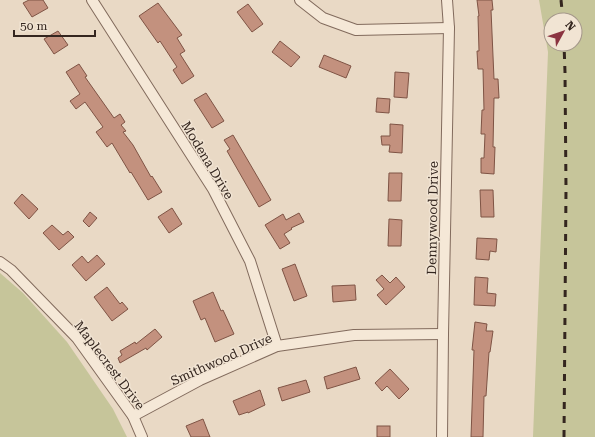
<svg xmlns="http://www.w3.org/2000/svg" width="595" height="437" font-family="'Roboto Serif',serif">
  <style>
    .green { fill: #c6c59a; fill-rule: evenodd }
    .building { fill: #c3917e; stroke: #7f5445 }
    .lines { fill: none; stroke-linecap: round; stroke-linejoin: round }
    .minor-casing { stroke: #826b5d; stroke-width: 12 }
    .minor { stroke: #f5e8d7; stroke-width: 10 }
    .rail { stroke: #34261f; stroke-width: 3; stroke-dasharray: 7 7; stroke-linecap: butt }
    .labels { text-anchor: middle; stroke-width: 3; stroke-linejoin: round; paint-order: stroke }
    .street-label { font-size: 13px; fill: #34261f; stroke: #f1e4d3 }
  </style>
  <rect width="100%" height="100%" fill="#e9d9c5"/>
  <g class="green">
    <path d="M 539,0 L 595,0 L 595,437 L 533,437 L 548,52 ZM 551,20 L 575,20 L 575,44 L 551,44 Z"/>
    <polygon points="0,273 23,293 67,342 113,409 127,437 0,437"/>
  </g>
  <g class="building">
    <polygon points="29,0 43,0 48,8 32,17 23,3"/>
    <polygon points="477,0 492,0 493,10 491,10 494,79 498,79 499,98 494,98 493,147 495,147 494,174 481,173 481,158 484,158 485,134 481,134 482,110 484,110 483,69 478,69 477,51 479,51 478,16 479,16"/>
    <polygon points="158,3 182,35 177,38 185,51 180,54 194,76 182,84 173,70 177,67 160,41 158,43 139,16"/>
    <polygon points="248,4 263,24 252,32 237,12"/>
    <polygon points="58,31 68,45 54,54 44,39"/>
    <polygon points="280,41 300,57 291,67 272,52"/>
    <polygon points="324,55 351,66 346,78 319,67"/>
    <polygon points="79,64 87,76 85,77 114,118 120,114 125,122 121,125 126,131 123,132 133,145 151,177 152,176 162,192 148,200 131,172 130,173 112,143 107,147 96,132 103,127 85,102 76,109 70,101 80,94 66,72"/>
    <polygon points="395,72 409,73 407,98 394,97"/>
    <polygon points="206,93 224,121 212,128 194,100"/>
    <polygon points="377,98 390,99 389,113 376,112"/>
    <polygon points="390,124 403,125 402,153 389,152 390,145 382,145 381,136 390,136"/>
    <polygon points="233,135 271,200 259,207 227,151 230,149 224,140"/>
    <polygon points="389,173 402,173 401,201 388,201"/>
    <polygon points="480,190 493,190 494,217 481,217"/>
    <polygon points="22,194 38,209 29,219 14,203"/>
    <polygon points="172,208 182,224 169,233 158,217"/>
    <polygon points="90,212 97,218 89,227 83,221"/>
    <polygon points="299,213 304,222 291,228 292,229 284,234 290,243 280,249 265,225 283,214 286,220"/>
    <polygon points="389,219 402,220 401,246 388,246"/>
    <polygon points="52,225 63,235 68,231 74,237 59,250 43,233"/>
    <polygon points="477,238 497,239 496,252 490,251 489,260 476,259"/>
    <polygon points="97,255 105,264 86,281 72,265 82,256 88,263"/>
    <polygon points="295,264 307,296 294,301 282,269"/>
    <polygon points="382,275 390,283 396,277 405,287 386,305 377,295 384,289 376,280"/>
    <polygon points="475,277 488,278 487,293 496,294 495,306 474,305"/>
    <polygon points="355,285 356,300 333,302 332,286"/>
    <polygon points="107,287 120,304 122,302 128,309 112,321 94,297"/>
    <polygon points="213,292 221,311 223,310 234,334 215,342 205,318 201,320 193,301"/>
    <polygon points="475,322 487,324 486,331 493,331 490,352 489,352 486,396 484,396 483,437 471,437 474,350 472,350"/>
    <polygon points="155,329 162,337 147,350 146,348 120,363 118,358 122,355 120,351 135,342 136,344"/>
    <polygon points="356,367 360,379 327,389 324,377"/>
    <polygon points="390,369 409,389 399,399 387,386 382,391 375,383"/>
    <polygon points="306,380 310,392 282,401 278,388"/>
    <polygon points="260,390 265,405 248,413 248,412 239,415 233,401"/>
    <polygon points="203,419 210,437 191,437 186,426"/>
    <rect x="377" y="426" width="13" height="11"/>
  </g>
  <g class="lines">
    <defs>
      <g id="minor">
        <polyline points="92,0 213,189 250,261 277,346"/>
        <polyline points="300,0 323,18 356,30 449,28"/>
        <polyline points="0,262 11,270 77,338 133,416 142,437"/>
        <polyline points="133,416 200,380 277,346 354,335 443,334"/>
        <polyline points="442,437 443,334 449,28 447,0"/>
      </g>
    </defs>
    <use href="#minor" class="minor-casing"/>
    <use href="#minor" class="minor"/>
    <g class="rail">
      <polyline points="561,0 563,20"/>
      <polyline points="564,437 566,189 565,72 564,44"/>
    </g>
  </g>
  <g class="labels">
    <g class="street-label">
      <text transform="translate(208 160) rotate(59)" y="5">Modena Drive</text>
      <text transform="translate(432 218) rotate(-89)" y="5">Dennywood Drive</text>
      <text transform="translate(221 359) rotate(-24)" y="5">Smithwood Drive</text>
      <text transform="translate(110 365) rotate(53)" y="5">Maplecrest Drive</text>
    </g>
  </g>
  <g transform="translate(563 32) rotate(50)"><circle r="19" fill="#f1e4d3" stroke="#a5988b"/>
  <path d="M0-3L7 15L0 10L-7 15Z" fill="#8b3340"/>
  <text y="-6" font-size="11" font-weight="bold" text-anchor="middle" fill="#34261f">N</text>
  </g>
  <path d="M14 30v6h81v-6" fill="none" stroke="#34261f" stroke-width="2"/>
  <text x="20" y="30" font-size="12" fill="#34261f" stroke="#f1e4d3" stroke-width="3" paint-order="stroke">50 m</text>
</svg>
